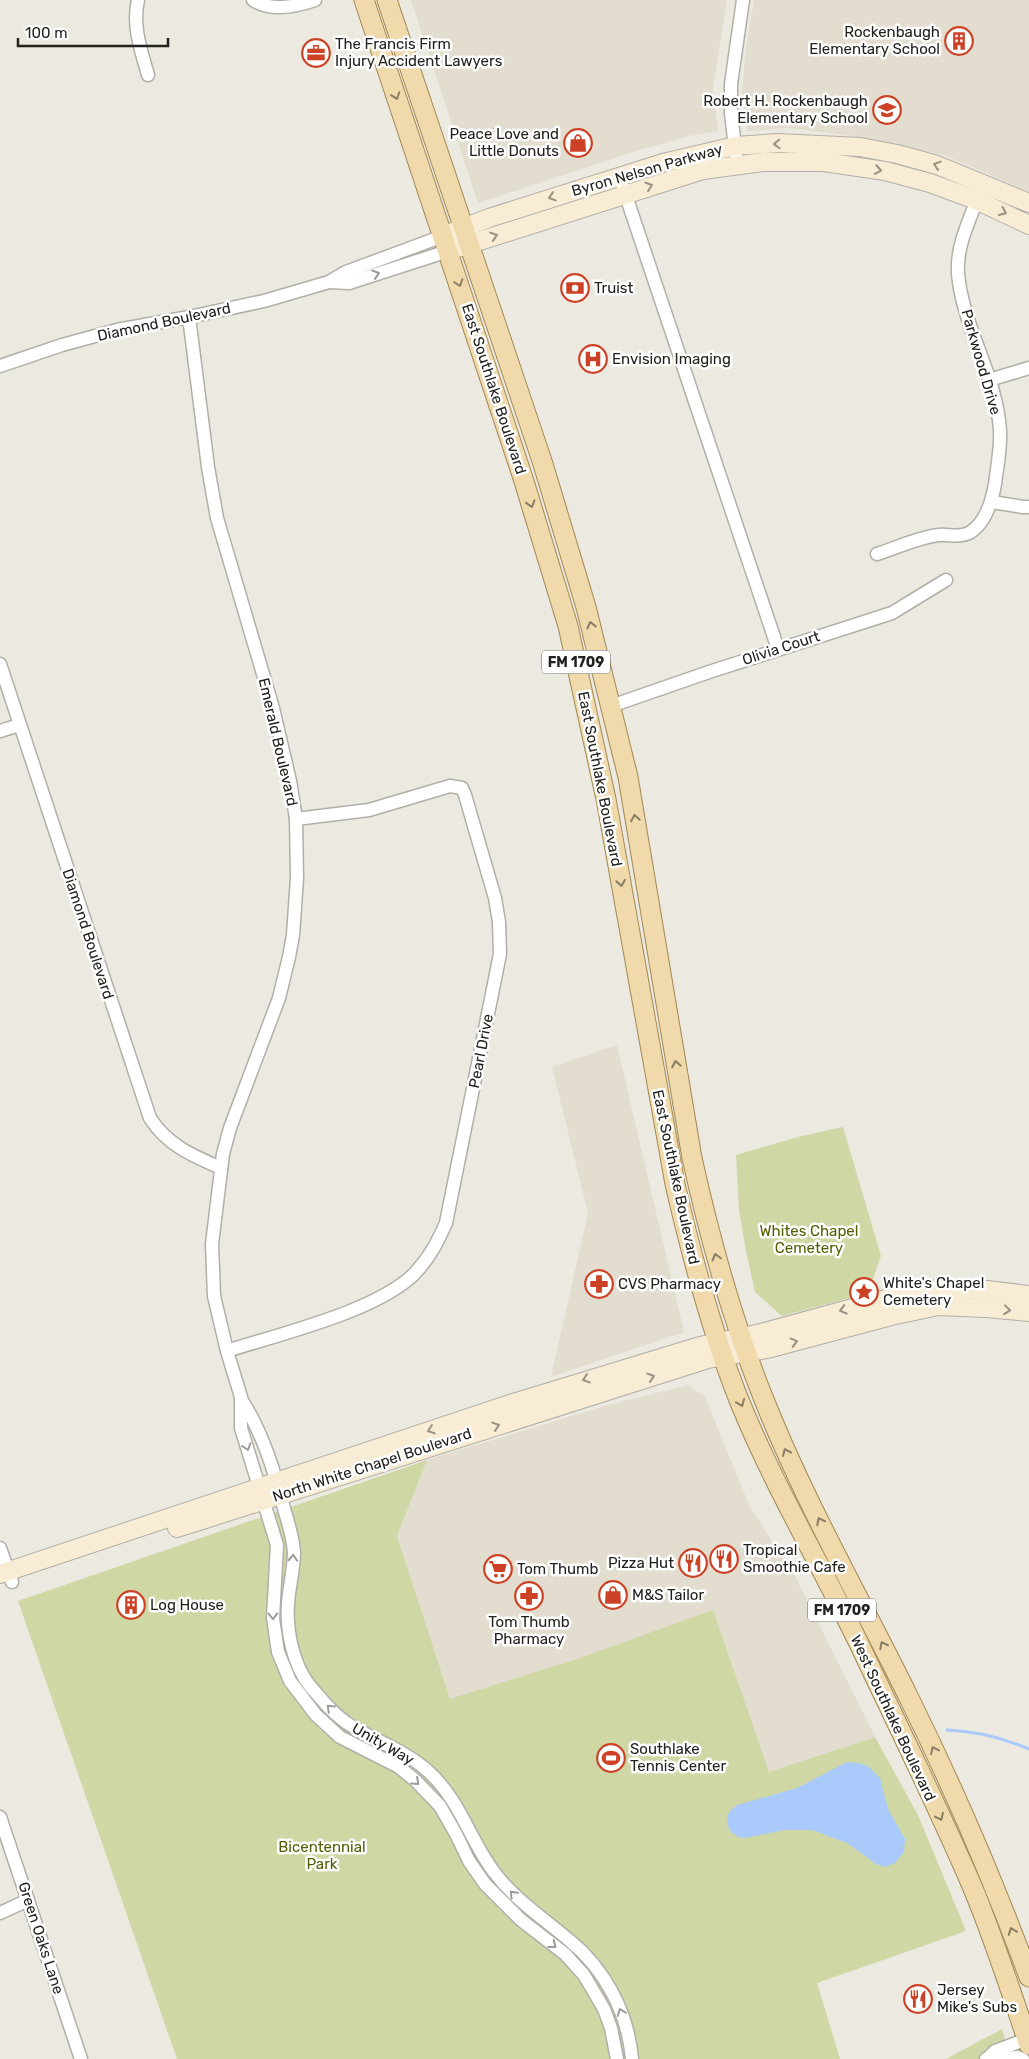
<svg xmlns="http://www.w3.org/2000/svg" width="1029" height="2059" font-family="Rubik,sans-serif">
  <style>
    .built { fill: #e2ddce }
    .green { fill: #cfd7a5 }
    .water { fill: #abcafc }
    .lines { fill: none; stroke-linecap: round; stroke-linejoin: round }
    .stream { stroke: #abcafc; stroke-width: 3 }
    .street-casing { stroke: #b1afa7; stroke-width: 15 }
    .secondary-casing { stroke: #b1afa7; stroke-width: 20 }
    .primary-casing { stroke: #a18854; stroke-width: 21 }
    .street { stroke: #fff; stroke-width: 12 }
    .secondary { stroke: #f8ecd4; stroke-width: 18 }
    .primary { stroke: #f0d9aa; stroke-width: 19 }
    .oneway { stroke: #897d64 }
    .oneway2 { stroke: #989182 }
    .oneway3 { stroke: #9c9b9a }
    .labels { text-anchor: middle; stroke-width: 5; stroke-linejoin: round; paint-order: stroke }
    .shield { fill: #fff; stroke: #646462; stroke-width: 1 }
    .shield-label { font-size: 14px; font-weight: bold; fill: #22211e }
    .poi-label { font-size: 15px; fill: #22211e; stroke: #fff; text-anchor: start }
    .street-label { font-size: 15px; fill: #22211e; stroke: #fff }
    .park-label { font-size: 15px; fill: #565d03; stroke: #fff }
  </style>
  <rect width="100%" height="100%" fill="#ece9e1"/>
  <g class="built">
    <polygon points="411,0 727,0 713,89 718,131 690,136 636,151 478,203"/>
    <polygon points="754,0 1029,0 1029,192 944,155 893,144 847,135 788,128 747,131 742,92 746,47"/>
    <polygon points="617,1045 684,1332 551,1377 588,1213 552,1067"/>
    <polygon points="689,1385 705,1397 750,1507 795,1576 875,1737 769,1772 577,1659 450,1700 397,1536 427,1460 608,1405"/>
  </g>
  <g class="green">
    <polygon points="843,1127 881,1256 868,1293 782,1316 755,1292 746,1251 739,1209 736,1155 798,1137"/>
    <polygon points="427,1460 397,1536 450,1699 577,1659 713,1610 769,1772 875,1737 918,1815 966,1931 817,1983 840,2059 177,2059 18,1601"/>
    <polygon points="1002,2029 1011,2059 946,2059"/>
  </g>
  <polygon class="water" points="847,1762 859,1763 868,1766 880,1778 888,1809 905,1839 904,1852 895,1863 885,1867 876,1864 847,1843 812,1830 784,1830 745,1838 738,1837 729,1830 727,1820 729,1812 737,1805 797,1788"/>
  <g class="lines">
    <path class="stream" d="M 947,1730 C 975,1731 1003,1738 1029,1749"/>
    <defs>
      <g id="street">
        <path d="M 138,0 C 132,26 141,50 148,75"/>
        <path d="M 253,0 C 271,12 295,7 315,0"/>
        <polyline points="737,165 731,113 731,84 743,0"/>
        <polyline points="623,187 778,649"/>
        <polyline points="329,282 349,283 448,251"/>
        <polyline points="189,317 208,467 217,518 273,708 290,781 296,819 297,878 293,935 289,957 279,998 230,1128 223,1154 212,1244 214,1296 227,1351 241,1397 241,1428 277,1545 273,1618 278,1652 290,1681 316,1715 340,1737 399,1767 416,1781 440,1806 456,1834 469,1861 485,1884 521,1920 565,1954 584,1975 604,2009 611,2028 617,2059"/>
        <polyline points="0,366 62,345 117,330 189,317 264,301 329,282 346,272 443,236"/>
        <polyline points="989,380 1029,368"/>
        <polyline points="992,502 1023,507 1029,507"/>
        <path d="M 877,554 C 896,548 919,537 939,535 C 949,534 959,538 969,533 C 985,524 992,501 995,484 C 997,467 1001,449 1000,431 C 997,376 963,328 958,274 C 956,245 970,220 979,194"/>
        <path d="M 0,664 L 150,1118 C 167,1145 193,1156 221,1168"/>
        <polyline points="611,706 709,672 892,613 946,580"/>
        <polyline points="0,731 19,725"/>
        <path d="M 227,1351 C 279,1334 379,1311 416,1272 C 430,1257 438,1241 446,1223 L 500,954 L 499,922 L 495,898 L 465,795 L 462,788 L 450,786 L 369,810 L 296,819"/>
        <path d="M 241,1399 C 263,1433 275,1473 285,1512 C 289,1525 293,1538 294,1552 C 294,1569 289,1587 288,1604 C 286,1630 293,1665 310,1686 C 322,1700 334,1715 350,1725 C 377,1742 407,1751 430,1773 C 460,1801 470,1840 494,1872 C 515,1900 543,1918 569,1940 C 605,1969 628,2013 632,2059"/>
        <polyline points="0,1548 12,1582"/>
        <polyline points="0,1817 81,2059"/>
        <polyline points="0,1913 28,1900"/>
        <polyline points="986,2059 1018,2057 1023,2059"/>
        <polyline points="987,2059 995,2051 1027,2039"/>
      </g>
      <g id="secondary">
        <polyline points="443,236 489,218 663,163 735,146 778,143 860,147 897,154 937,165 1029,203"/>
        <polyline points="448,251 703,170 764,162 824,162 885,171 930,183 976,200 1029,225"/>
        <polyline points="177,1528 708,1359 767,1349 891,1316 938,1306 986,1308 1029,1312"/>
        <polyline points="0,1574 513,1403 700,1346 761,1333 886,1299 936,1289 987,1290 1029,1295"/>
      </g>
      <g id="primary">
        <path d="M 364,0 L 523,478 L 568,626 L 606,799 L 675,1184 C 692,1258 711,1330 739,1400 C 774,1487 823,1568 863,1652 C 900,1730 938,1807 972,1886 C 994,1938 1011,1992 1029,2045"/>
        <path d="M 387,0 L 543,464 L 586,607 L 628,777 L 692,1158 C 710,1239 732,1320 763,1397 C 804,1501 860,1598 909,1698 C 954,1789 994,1882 1029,1977"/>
      </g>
    </defs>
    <use href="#street" class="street-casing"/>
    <use href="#secondary" class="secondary-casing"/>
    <use href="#primary" class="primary-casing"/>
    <use href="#street" class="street"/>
    <use href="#secondary" class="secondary"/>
    <use href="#primary" class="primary"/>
  </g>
  <defs><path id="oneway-chevron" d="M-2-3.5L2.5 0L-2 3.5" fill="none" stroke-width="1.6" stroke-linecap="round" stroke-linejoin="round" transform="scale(1.25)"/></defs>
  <g class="oneway">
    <use href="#oneway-chevron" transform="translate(396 96) rotate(71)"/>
    <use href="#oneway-chevron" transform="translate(459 283) rotate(72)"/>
    <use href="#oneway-chevron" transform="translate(531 504) rotate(73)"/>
    <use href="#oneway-chevron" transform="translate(591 625) rotate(-104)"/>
    <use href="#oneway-chevron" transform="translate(635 818) rotate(-100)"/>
    <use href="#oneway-chevron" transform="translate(621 883) rotate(80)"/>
    <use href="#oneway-chevron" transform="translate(676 1064) rotate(-100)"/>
    <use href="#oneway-chevron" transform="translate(716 1257) rotate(-105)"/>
    <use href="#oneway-chevron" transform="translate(741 1403) rotate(68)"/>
    <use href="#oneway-chevron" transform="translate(786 1452) rotate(-114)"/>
    <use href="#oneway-chevron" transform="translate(820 1521) rotate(-117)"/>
    <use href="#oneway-chevron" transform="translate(883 1645) rotate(-117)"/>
    <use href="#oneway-chevron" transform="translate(934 1750) rotate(-115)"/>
    <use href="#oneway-chevron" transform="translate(940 1817) rotate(65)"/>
    <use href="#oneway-chevron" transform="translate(1012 1931) rotate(-111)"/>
  </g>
  <g class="oneway2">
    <use href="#oneway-chevron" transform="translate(777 144) rotate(178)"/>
    <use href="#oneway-chevron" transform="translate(937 165) rotate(-162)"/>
    <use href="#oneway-chevron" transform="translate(878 170) rotate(10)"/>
    <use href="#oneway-chevron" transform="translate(649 186) rotate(-19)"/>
    <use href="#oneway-chevron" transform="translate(552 197) rotate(162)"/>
    <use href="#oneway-chevron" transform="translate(1003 212) rotate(25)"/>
    <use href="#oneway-chevron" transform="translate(494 236) rotate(-18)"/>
    <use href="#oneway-chevron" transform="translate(843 1310) rotate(164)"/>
    <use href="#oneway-chevron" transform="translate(1007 1310) rotate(6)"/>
    <use href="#oneway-chevron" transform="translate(794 1342) rotate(-15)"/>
    <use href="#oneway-chevron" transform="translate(651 1377) rotate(-18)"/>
    <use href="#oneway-chevron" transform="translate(586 1379) rotate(162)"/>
    <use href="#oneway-chevron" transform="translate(496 1426) rotate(-18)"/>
    <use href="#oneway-chevron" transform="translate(431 1430) rotate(161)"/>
  </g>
  <g class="oneway3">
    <use href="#oneway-chevron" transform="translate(376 274) rotate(-18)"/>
    <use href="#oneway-chevron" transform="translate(247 1447) rotate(72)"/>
    <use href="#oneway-chevron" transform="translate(293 1558) rotate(-87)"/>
    <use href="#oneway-chevron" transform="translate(273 1616) rotate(88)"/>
    <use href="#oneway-chevron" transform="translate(330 1708) rotate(-136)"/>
    <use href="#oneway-chevron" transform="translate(416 1782) rotate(42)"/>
    <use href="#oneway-chevron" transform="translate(513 1894) rotate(-134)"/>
    <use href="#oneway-chevron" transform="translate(553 1945) rotate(38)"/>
    <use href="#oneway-chevron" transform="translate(621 2012) rotate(-111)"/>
  </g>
  <defs>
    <symbol id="building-ring" viewBox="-11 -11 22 22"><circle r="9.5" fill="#fff" stroke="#cd4226" stroke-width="1.5"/><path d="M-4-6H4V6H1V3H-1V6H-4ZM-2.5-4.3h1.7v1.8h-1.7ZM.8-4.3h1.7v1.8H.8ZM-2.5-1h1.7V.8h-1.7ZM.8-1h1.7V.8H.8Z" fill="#cd4226"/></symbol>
    <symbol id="office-ring" viewBox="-11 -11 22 22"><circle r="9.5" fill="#fff" stroke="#cd4226" stroke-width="1.5"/><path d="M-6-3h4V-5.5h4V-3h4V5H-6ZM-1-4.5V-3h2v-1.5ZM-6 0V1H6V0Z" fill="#cd4226"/></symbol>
    <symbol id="school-ring" viewBox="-11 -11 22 22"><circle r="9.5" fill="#fff" stroke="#cd4226" stroke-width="1.5"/><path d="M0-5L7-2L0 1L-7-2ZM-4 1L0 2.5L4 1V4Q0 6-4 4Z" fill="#cd4226"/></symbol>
    <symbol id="shop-ring" viewBox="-11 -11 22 22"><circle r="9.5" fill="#fff" stroke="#cd4226" stroke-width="1.5"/><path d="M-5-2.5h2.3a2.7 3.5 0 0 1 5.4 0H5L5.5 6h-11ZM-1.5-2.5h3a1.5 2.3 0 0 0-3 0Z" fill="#cd4226"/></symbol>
    <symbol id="bank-ring" viewBox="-11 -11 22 22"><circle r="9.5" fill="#fff" stroke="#cd4226" stroke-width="1.5"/><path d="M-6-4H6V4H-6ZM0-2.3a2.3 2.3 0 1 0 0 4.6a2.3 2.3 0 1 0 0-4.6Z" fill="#cd4226"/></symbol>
    <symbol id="hospital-ring" viewBox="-11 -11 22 22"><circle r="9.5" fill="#fff" stroke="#cd4226" stroke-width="1.5"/><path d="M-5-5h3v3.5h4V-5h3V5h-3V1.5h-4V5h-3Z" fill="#cd4226"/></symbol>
    <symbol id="pharmacy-ring" viewBox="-11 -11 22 22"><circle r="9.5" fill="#fff" stroke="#cd4226" stroke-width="1.5"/><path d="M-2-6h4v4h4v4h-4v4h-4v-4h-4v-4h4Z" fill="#cd4226"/></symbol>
    <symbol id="sight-ring" viewBox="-11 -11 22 22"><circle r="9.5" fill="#fff" stroke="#cd4226" stroke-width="1.5"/><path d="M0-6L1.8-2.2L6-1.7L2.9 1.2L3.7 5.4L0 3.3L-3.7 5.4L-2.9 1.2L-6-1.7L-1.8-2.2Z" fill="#cd4226"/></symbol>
    <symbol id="restaurant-ring" viewBox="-11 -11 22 22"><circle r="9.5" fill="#fff" stroke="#cd4226" stroke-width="1.5"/><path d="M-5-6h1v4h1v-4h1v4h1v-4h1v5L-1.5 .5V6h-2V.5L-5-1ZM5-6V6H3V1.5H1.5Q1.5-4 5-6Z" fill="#cd4226"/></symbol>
    <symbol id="supermarket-ring" viewBox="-11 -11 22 22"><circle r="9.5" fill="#fff" stroke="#cd4226" stroke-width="1.5"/><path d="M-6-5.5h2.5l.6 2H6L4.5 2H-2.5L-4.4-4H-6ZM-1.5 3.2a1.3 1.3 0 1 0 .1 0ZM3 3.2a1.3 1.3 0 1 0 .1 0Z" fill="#cd4226"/></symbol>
    <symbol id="stadium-ring" viewBox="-11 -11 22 22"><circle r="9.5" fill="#fff" stroke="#cd4226" stroke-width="1.5"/><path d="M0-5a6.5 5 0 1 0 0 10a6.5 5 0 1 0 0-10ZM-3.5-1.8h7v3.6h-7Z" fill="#cd4226"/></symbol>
  </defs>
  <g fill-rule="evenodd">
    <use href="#building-ring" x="943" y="25" width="32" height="32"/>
    <use href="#office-ring" x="300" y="37" width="32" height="32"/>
    <use href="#school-ring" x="871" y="94" width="32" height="32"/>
    <use href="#shop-ring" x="562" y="127" width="32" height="32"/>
    <use href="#bank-ring" x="559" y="272" width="32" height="32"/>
    <use href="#hospital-ring" x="577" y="343" width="32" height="32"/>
    <use href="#pharmacy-ring" x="583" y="1268" width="32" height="32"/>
    <use href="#sight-ring" x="848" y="1276" width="32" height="32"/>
    <use href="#restaurant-ring" x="708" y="1543" width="32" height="32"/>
    <use href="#restaurant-ring" x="677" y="1547" width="32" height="32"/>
    <use href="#supermarket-ring" x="482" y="1553" width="32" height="32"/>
    <use href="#shop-ring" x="597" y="1579" width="32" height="32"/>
    <use href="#pharmacy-ring" x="513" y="1580" width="32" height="32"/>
    <use href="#building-ring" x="115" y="1589" width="32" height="32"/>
    <use href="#stadium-ring" x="595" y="1742" width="32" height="32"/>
    <use href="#restaurant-ring" x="902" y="1983" width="32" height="32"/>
  </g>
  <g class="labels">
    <g class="shield">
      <rect x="542" y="650.5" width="68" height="23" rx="4"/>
      <rect x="808" y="1598.5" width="68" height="23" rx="4"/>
    </g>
    <g class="shield-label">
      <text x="576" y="667">FM 1709</text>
      <text x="842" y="1615">FM 1709</text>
    </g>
    <g class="poi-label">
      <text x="940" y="37" text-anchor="end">Rockenbaugh<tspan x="940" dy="17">Elementary School</tspan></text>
      <text x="335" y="49">The Francis Firm<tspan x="335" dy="17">Injury Accident Lawyers</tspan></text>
      <text x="868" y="106" text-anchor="end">Robert H. Rockenbaugh<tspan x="868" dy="17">Elementary School</tspan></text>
      <text x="559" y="139" text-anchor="end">Peace Love and<tspan x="559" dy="17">Little Donuts</tspan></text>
      <text x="594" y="293">Truist</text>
      <text x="612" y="364">Envision Imaging</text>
      <text x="883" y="1288">White's Chapel<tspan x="883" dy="17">Cemetery</tspan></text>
      <text x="618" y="1289">CVS Pharmacy</text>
      <text x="743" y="1555">Tropical<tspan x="743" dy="17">Smoothie Cafe</tspan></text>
      <text x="674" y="1568" text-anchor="end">Pizza Hut</text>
      <text x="517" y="1574">Tom Thumb</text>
      <text x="632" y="1600">M&amp;S Tailor</text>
      <text x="150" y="1610">Log House</text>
      <text x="529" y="1627" text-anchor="middle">Tom Thumb<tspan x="529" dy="17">Pharmacy</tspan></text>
      <text x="630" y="1754">Southlake<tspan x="630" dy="17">Tennis Center</tspan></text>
      <text x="937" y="1995">Jersey<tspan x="937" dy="17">Mike's Subs</tspan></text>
    </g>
    <g class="street-label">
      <text transform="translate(647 170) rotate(-16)" y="5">Byron Nelson Parkway</text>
      <text transform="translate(164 322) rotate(-12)" y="5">Diamond Boulevard</text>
      <text transform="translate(981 362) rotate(74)" y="5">Parkwood Drive</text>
      <text transform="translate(494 389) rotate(72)" y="5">East Southlake Boulevard</text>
      <text transform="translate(781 648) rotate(-18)" y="5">Olivia Court</text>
      <text transform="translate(278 742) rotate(77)" y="5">Emerald Boulevard</text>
      <text transform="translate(600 779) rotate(79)" y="5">East Southlake Boulevard</text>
      <text transform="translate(88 934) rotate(72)" y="5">Diamond Boulevard</text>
      <text transform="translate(481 1051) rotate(-79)" y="5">Pearl Drive</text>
      <text transform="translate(676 1177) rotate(78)" y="5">East Southlake Boulevard</text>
      <text transform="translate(372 1465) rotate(-18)" y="5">North White Chapel Boulevard</text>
      <text transform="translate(893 1718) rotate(65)" y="5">West Southlake Boulevard</text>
      <text transform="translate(383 1744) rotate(30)" y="5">Unity Way</text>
      <text transform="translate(41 1938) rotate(72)" y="5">Green Oaks Lane</text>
    </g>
    <g class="park-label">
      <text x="809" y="1236">Whites Chapel<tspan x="809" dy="17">Cemetery</tspan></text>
      <text x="322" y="1852">Bicentennial<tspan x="322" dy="17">Park</tspan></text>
    </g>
  </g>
  <path d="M18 38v8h150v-8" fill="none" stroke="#22211e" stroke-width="2.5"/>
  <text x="25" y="38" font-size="15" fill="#22211e" stroke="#ffffff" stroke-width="4" paint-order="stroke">100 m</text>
</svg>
